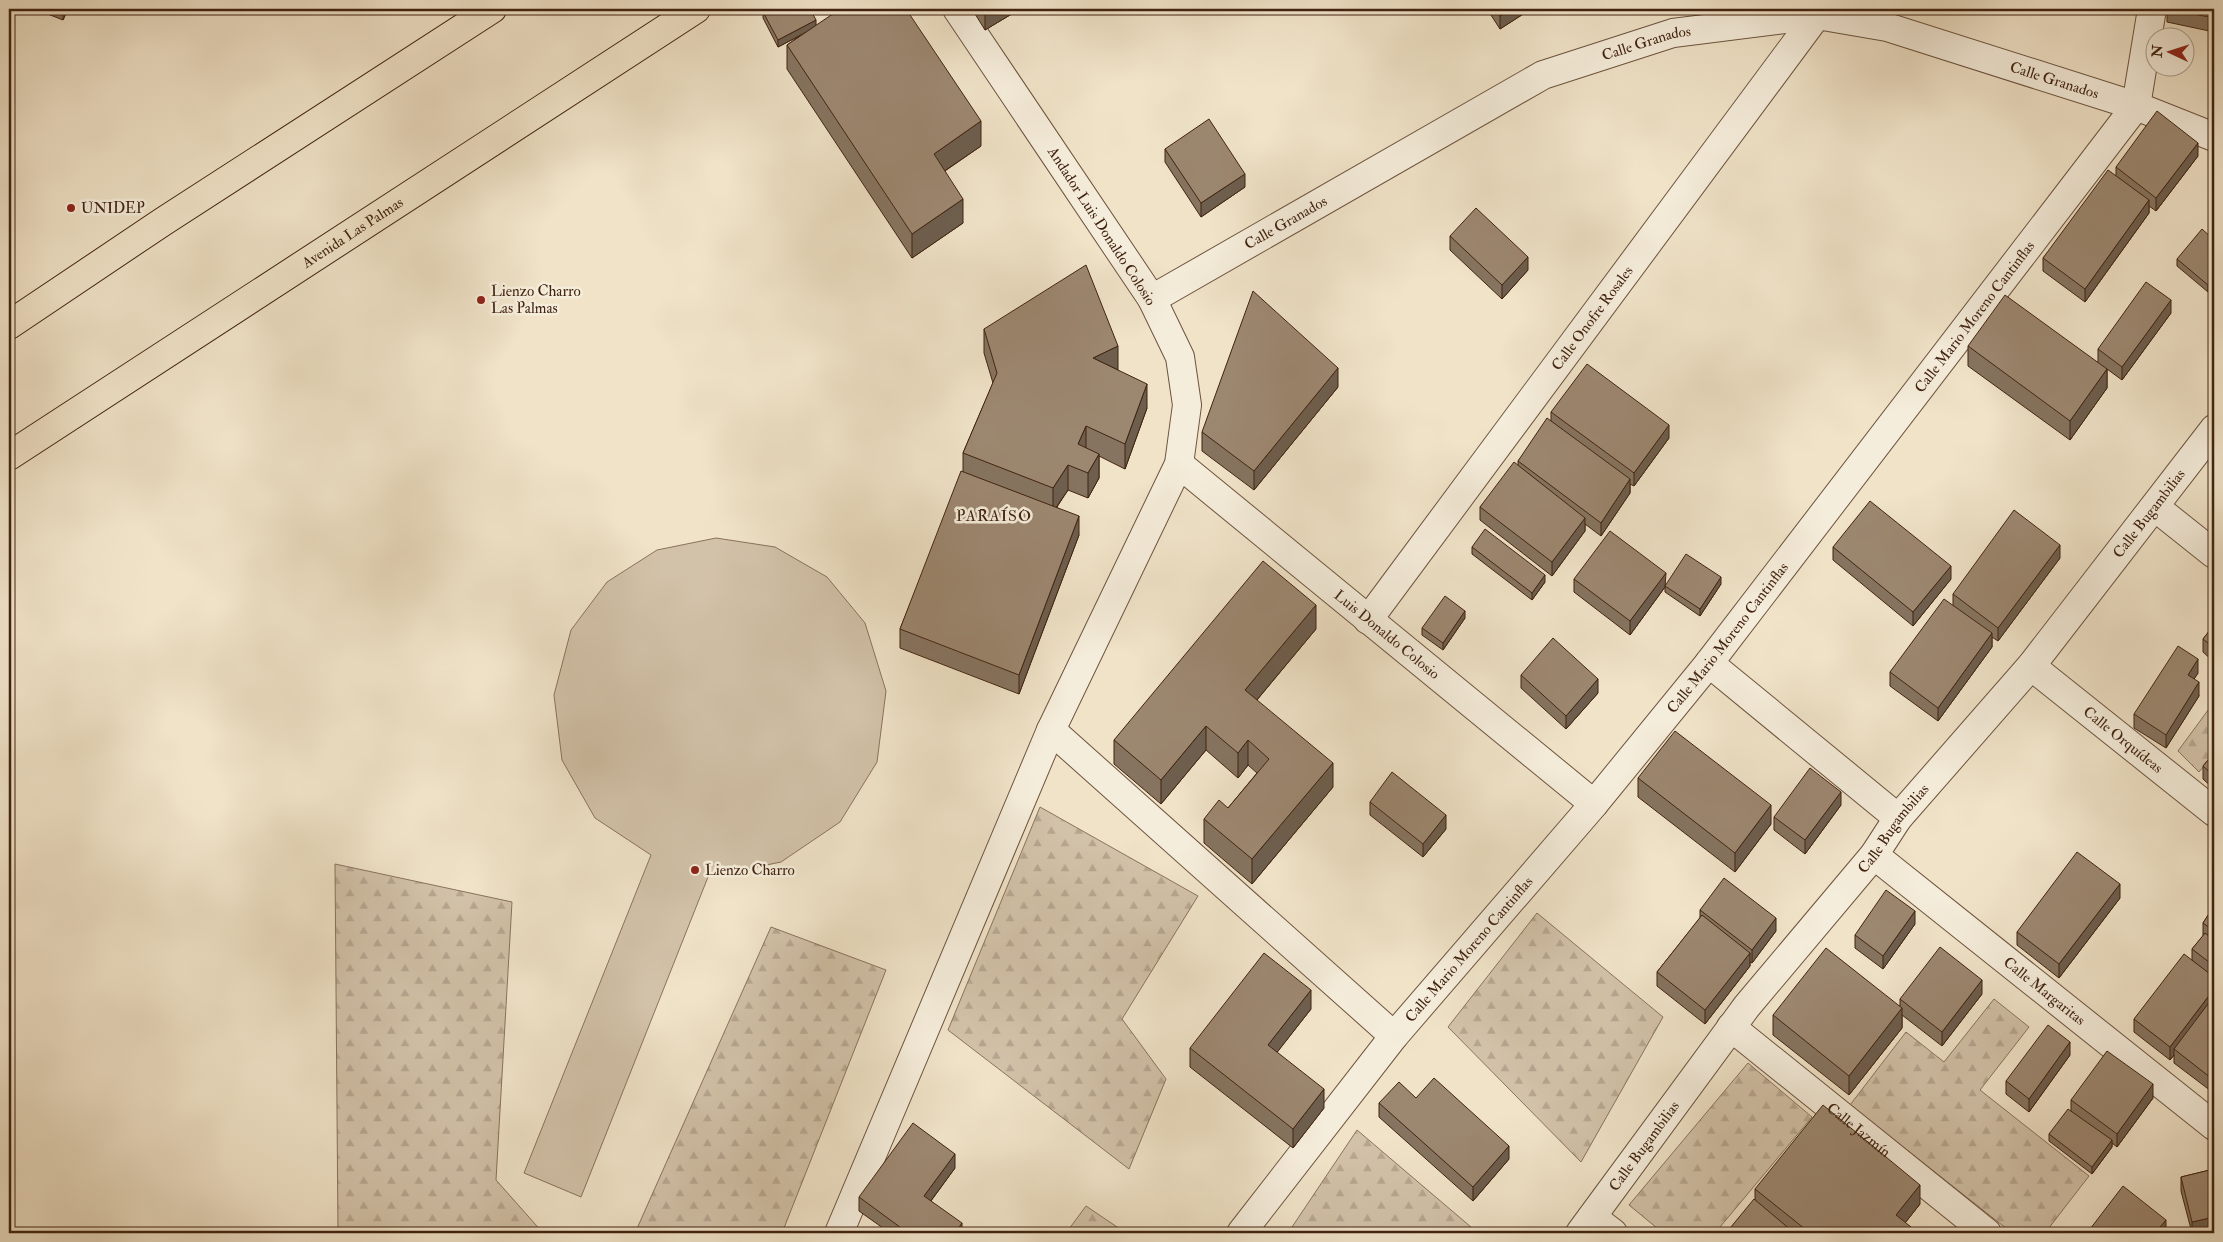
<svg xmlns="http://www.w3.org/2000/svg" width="2223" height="1242" font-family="'IM FELL Double Pica',serif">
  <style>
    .forest { fill: url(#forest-firs); stroke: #8a725c }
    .green { fill: #d2c2a9; stroke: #8a725c }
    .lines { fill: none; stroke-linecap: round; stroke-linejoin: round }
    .street-casing { stroke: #6d533e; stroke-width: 30 }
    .primary-casing { stroke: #412310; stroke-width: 30 }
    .street { stroke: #f5eddb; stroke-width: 28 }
    .primary { stroke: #f0e3c8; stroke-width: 28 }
    .wall { fill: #867460; stroke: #412310 }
    .shaded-wall { fill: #6d5e4e; stroke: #412310 }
    .building { fill: #9c8770; stroke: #412310 }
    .poi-dot { fill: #8f2418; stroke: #f5eddb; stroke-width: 2 }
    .labels { text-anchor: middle; stroke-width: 5; stroke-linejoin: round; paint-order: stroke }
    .street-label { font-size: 15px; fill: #412310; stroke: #f5eddb }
    .poi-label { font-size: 15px; fill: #412310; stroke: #f5eddb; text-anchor: start }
    .neighbourhood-label { font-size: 16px; letter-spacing: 1px; fill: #412310; stroke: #f5eddb }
  </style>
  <defs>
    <pattern id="forest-firs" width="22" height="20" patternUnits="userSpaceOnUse" patternTransform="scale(1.25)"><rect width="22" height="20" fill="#d2c2a9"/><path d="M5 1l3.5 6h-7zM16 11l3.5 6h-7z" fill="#b6a690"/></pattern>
  </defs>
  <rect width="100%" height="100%" fill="#f0e3c8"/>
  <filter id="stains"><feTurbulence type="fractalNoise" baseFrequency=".004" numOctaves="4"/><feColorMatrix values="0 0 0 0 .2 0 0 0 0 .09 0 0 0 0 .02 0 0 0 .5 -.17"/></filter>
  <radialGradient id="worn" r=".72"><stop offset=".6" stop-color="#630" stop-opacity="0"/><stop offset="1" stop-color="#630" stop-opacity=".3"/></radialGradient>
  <g class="forest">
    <polygon points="2214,702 2214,754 2199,772 2178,751"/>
    <polygon points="1040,807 1198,896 1122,1019 1166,1079 1129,1169 948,1030"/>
    <polygon points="335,864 512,902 496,1180 543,1233 338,1233"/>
    <polygon points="1537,913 1663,1017 1581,1162 1448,1027"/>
    <polygon points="771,927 886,970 782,1233 635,1233"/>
    <polygon points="1994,999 2029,1027 1980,1090 2089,1176 2045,1233 2012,1233 1850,1105 1906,1032 1944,1062"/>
    <polygon points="1748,1063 1812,1117 1715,1233 1663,1233 1629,1205"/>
    <polygon points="1357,1130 1478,1233 1288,1233"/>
    <polygon points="1086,1206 1126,1233 1066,1233"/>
  </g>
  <polygon class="green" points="716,538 775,547 827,577 865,623 886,691 877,762 840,822 781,862 708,877 581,1197 524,1173 651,855 595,818 562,760 554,695 571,630 607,582 657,550"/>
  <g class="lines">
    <defs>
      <g id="street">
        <path id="s1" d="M 1152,299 L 1543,75 L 1673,33 L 1817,15 L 1887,27 L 2136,106 L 2214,137"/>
        <path id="s2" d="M 1179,464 L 1594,804"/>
        <polyline points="2155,507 2214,554"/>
        <path id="s3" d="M 1368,620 L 1817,15"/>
        <polyline points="1709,663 1898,818"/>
        <path id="s4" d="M 2031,666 L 2214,812"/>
        <polyline points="1051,730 1394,1036"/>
        <path id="s5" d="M 1874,855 L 2214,1126"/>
        <path id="s6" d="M 1731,1027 L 1987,1233"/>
        <polyline points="1592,1217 1613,1233"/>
        <polyline points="839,1233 1051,730 1179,464 1187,405 1180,357 1152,299 957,9"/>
        <path id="s7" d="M 1241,1233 L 1394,1036 L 1594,804 L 1709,663 L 2136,106 L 2152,9"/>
        <path id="s8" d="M 1580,1233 L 1747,1006 L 1874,855 L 1898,818 L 2031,666 L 2214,429"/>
      </g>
      <g id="primary">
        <polyline points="9,325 164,221 492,9"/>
        <path id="s9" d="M 9,456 L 696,9"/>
      </g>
    </defs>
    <use href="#street" class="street-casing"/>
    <use href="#primary" class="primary-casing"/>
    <use href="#street" class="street"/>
    <use href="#primary" class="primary"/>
  </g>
  <g class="wall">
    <polygon points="35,9 68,9 63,20"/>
    <polygon points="972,9 1020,9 985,30"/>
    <polygon points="1487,9 1531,9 1500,29"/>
    <polygon points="2167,9 2214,9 2214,32 2167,22"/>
    <polygon points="763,12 816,25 981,146 945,171 963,223 912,258 787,69 787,45 801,35 778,47 763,18"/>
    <polygon points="1165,149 1245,187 1201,217 1165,162"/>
    <polygon points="2198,156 2156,211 2149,206 2149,213 2085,302 2043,271 2043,258 2116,175 2116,167"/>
    <polygon points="1450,236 1528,270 1502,299 1450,250"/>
    <polygon points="2214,240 2208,292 2177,266 2177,259"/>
    <polygon points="2171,313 2122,380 2107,369 2107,388 2070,440 1968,366 1968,346 2098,362 2098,349"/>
    <polygon points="984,329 1118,370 1147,408 1125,469 1099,456 1099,478 1088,498 1068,490 1057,507 1079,535 1019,694 900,648 900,629 963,472 963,453 993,383 984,353"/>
    <polygon points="1338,387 1254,490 1202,451 1202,432"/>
    <polygon points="1551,412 1669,438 1634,486 1630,484 1630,493 1601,536 1585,524 1585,531 1552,576 1480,520 1480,507 1518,466 1518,461 1551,421"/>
    <polygon points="1472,547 1545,582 1532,600 1472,554"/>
    <polygon points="1833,547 1951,579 1913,626 1833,560"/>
    <polygon points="2060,558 1998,641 1992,637 1992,647 1938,721 1890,686 1890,672 1953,605 1953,594"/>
    <polygon points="1574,579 1666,585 1721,584 1700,616 1665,592 1665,587 1630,635 1574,592"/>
    <polygon points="2214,592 2214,617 2209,612 2209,599"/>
    <polygon points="1465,618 1443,650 1422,635 1422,628"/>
    <polygon points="2214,625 2214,662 2203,652 2203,639"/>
    <polygon points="1316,629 1257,700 1333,787 1252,884 1204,843 1204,819 1228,808 1257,773 1248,765 1238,778 1206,750 1161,804 1114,764 1114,740"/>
    <polygon points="2198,673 2194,679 2199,696 2166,748 2134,728 2134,714"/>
    <polygon points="1521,675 1598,693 1566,729 1521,688"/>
    <polygon points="2214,753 2214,789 2203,779 2203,766"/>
    <polygon points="1638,778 1771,824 1735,872 1638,797"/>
    <polygon points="1370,802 1446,829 1423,857 1370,815"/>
    <polygon points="1841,805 1805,854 1774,830 1774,817"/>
    <polygon points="2120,898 2059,978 2017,945 2017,932"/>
    <polygon points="2214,906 2214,1087 2211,1091 2174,1063 2174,1055 2170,1060 2134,1032 2134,1019 2192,960 2192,949 2203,936 2203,923"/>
    <polygon points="1700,910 1776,931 1752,963 1750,962 1750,966 1705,1024 1657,986 1657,972 1700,918"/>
    <polygon points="1915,924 1883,969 1855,948 1855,935"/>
    <polygon points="1982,994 1942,1046 1902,1015 1902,1028 1849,1095 1773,1035 1773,1015 1900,1006 1900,999"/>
    <polygon points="1311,1009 1277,1052 1324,1108 1293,1148 1190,1067 1190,1048"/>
    <polygon points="2070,1055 2029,1112 2006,1094 2006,1081"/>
    <polygon points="1416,1098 1509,1159 1473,1201 1379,1117 1379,1103"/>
    <polygon points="2153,1098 2117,1147 2112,1143 2112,1147 2092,1174 2049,1141 2049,1134 2071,1111 2071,1100"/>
    <polygon points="955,1168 931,1201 962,1233 890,1233 859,1211 859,1197"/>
    <polygon points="2214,1169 2214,1230 2202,1233 2192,1233 2181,1191 2181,1177"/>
    <polygon points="1755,1189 1920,1204 1905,1223 1916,1233 1726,1233 1755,1200"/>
  </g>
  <g class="shaded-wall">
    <polygon points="63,9 68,9 63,20"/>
    <polygon points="989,9 1020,9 985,30 985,11"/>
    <polygon points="1511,9 1531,9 1500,29 1500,16"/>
    <polygon points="816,20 816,27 778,47 778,40"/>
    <polygon points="981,121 981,146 934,178 934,154"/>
    <polygon points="2198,143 2198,156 2156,211 2156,198"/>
    <polygon points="1245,174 1245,187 1201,217 1201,203"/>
    <polygon points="963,199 963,223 912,258 912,234"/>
    <polygon points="2149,200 2149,213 2085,302 2085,289"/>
    <polygon points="1528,257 1528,270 1502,299 1502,285"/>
    <polygon points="2214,277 2214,284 2208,292 2208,285"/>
    <polygon points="2171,300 2171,313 2122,380 2122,367"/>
    <polygon points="1118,346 1118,370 1093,358"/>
    <polygon points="1338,368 1338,387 1254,490 1254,471"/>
    <polygon points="2107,369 2107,388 2070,440 2070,421"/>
    <polygon points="1147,384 1147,408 1125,469 1125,444"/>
    <polygon points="1669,425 1669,438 1634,486 1634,473"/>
    <polygon points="1086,426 1086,450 1078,444"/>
    <polygon points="1099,454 1099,478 1088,498 1088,473"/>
    <polygon points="1068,465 1068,490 1053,512 1053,488"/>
    <polygon points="1630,479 1630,493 1601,536 1601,523"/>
    <polygon points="1079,516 1079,535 1019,694 1019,675"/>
    <polygon points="1585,518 1585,531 1552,576 1552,562"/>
    <polygon points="2060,545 2060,558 1998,641 1998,628"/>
    <polygon points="1951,566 1951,579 1913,626 1913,612"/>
    <polygon points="1666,573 1665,587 1630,635 1630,621"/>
    <polygon points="1545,575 1545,582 1532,600 1532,593"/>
    <polygon points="1721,577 1721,584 1700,616 1700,609"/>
    <polygon points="1316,605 1316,629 1245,714 1245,690"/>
    <polygon points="1465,611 1465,618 1443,650 1443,643"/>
    <polygon points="1992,633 1992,647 1938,721 1938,708"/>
    <polygon points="2198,659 2198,673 2188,688 2188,675"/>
    <polygon points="1598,679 1598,693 1566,729 1566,716"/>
    <polygon points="2199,682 2199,696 2166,748 2166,735"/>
    <polygon points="1206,726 1206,750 1161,804 1161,780"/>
    <polygon points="1248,740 1248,765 1238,778 1238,753"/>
    <polygon points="1333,763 1333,787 1252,884 1252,859"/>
    <polygon points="1841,792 1841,805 1805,854 1805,840"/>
    <polygon points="1771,805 1771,824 1735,872 1735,853"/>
    <polygon points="1446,815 1446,829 1423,857 1423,844"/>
    <polygon points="2120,884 2120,898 2059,978 2059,964"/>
    <polygon points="1915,911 1915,924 1883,969 1883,956"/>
    <polygon points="1776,918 1776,931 1752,963 1752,950"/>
    <polygon points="1750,953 1750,966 1705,1024 1705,1010"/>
    <polygon points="1982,980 1982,994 1942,1046 1942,1032"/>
    <polygon points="2214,989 2214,1002 2174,1049 2174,1055 2170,1060 2170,1047"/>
    <polygon points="1311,990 1311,1009 1268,1064 1268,1045"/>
    <polygon points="1902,1008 1902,1028 1849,1095 1849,1076"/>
    <polygon points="2070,1042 2070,1055 2029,1112 2029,1099"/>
    <polygon points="2214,1073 2214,1087 2211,1091 2211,1078"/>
    <polygon points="2153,1084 2153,1098 2117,1147 2117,1134"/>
    <polygon points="1324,1089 1324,1108 1293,1148 1293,1129"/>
    <polygon points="2112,1140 2112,1147 2092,1174 2092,1167"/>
    <polygon points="1509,1146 1509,1159 1473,1201 1473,1187"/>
    <polygon points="955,1154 955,1168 924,1210 924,1196"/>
    <polygon points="1920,1185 1920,1204 1897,1233 1896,1215"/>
    <polygon points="2214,1217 2214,1230 2202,1233 2192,1233 2192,1222"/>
    <polygon points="2166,1220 2166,1233 2155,1233"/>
    <polygon points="962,1223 962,1233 955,1233"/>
  </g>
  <g class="building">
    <polygon points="769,9 810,9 816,20 778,40 763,12"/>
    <polygon points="840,9 906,9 981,121 934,154 963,199 912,234 787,45"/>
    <polygon points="1496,9 1511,9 1500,16"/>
    <polygon points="2168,9 2214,9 2214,18"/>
    <polygon points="2157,111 2198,143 2156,198 2116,167"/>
    <polygon points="1209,119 1245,174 1201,203 1165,149"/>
    <polygon points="2108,170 2149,200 2085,289 2043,258"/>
    <polygon points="1476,208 1528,257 1502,285 1450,236"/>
    <polygon points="2202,229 2214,240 2214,277 2208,285 2177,259"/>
    <polygon points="1086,265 1118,346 1093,358 1147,384 1125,444 1086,426 1078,444 1099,454 1088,473 1068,465 1053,488 963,453 997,373 984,329"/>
    <polygon points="2146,282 2171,300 2122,367 2098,349"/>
    <polygon points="1253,291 1338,368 1254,471 1202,432"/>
    <polygon points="2005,295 2107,369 2070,421 1968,346"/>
    <polygon points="1587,364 1669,425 1634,473 1551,412"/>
    <polygon points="1547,418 1630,479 1601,523 1518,461"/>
    <polygon points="1514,462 1585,518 1552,562 1480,507"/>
    <polygon points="961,471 1079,516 1019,675 900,629"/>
    <polygon points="1870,501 1951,566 1913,612 1833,547"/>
    <polygon points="2014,510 2060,545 1998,628 1953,594"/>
    <polygon points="1485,529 1545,575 1532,593 1472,547"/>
    <polygon points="1610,531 1666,573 1630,621 1574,579"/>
    <polygon points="1686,554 1721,577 1700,609 1665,586"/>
    <polygon points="1263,561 1316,605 1245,690 1333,763 1252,859 1204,819 1219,800 1228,808 1269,759 1248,740 1238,753 1206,726 1161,780 1114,740"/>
    <polygon points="2214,592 2214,604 2209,599"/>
    <polygon points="1445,596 1465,611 1443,643 1422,628"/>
    <polygon points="1944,599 1992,633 1938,708 1890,672"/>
    <polygon points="2214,625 2214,648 2203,639"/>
    <polygon points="1553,638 1598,679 1566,716 1521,675"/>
    <polygon points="2178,646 2198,659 2188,675 2199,682 2166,735 2134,714"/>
    <polygon points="1675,731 1771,805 1735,853 1638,778"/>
    <polygon points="2214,753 2214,776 2203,766"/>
    <polygon points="1810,768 1841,792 1805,840 1774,817"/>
    <polygon points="1392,772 1446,815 1423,844 1370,802"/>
    <polygon points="2077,852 2120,884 2059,964 2017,932"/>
    <polygon points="1724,878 1776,918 1752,950 1700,910"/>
    <polygon points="1886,890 1915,911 1883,956 1855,935"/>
    <polygon points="2214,906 2214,931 2203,923"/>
    <polygon points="1702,915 1750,953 1705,1010 1657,972"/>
    <polygon points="2205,933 2214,940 2214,966 2192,949"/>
    <polygon points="1940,947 1982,980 1942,1032 1900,999"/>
    <polygon points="1826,948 1902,1008 1849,1076 1773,1015"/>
    <polygon points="1264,953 1311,990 1268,1045 1324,1089 1293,1129 1190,1048"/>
    <polygon points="2184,954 2214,977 2214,989 2170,1047 2134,1019"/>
    <polygon points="2214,996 2214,1073 2211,1078 2174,1049"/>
    <polygon points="2048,1025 2070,1042 2029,1099 2006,1081"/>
    <polygon points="2107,1051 2153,1084 2117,1134 2071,1100"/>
    <polygon points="1434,1078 1509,1146 1473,1187 1379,1103 1399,1082 1416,1098"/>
    <polygon points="1823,1105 1920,1185 1896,1215 1916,1231 1914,1233 1810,1233 1755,1189"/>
    <polygon points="2068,1109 2112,1140 2092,1167 2049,1134"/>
    <polygon points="913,1123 955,1154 924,1196 962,1223 955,1233 908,1233 859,1197"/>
    <polygon points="2214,1169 2214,1217 2192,1222 2181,1177"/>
    <polygon points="2123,1186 2166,1220 2155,1233 2087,1233"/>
    <polygon points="1754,1199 1792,1231 1791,1233 1726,1233"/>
  </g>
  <g class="poi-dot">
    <circle cx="71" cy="208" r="5"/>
    <circle cx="481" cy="300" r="5"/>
    <circle cx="695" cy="870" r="5"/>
  </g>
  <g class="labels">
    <g class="street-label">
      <text dy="5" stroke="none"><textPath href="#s1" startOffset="559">Calle Granados</textPath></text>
      <text dy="5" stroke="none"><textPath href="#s1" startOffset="979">Calle Granados</textPath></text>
      <text dy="5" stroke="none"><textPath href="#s1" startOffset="154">Calle Granados</textPath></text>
      <text transform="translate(1102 226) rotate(57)" y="5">Andador Luis Donaldo Colosio</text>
      <text dy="5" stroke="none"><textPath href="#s9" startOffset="410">Avenida Las Palmas</textPath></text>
      <text dy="5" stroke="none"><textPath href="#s3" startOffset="376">Calle Onofre Rosales</textPath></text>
      <text dy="5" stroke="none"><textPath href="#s7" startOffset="1174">Calle Mario Moreno Cantinflas</textPath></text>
      <text dy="5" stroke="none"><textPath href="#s8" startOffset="918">Calle Bugambilias</textPath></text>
      <text dy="5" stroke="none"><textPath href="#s2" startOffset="269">Luis Donaldo Colosio</textPath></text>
      <text dy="5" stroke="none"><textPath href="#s7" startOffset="769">Calle Mario Moreno Cantinflas</textPath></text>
      <text dy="5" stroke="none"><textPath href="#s4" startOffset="118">Calle Orquídeas</textPath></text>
      <text dy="5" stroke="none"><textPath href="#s8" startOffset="512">Calle Bugambilias</textPath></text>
      <text dy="5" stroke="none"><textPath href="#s7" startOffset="364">Calle Mario Moreno Cantinflas</textPath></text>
      <text dy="5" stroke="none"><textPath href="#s5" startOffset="218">Calle Margaritas</textPath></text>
      <text dy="5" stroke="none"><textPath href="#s6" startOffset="164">Calle Jazmín</textPath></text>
      <text dy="5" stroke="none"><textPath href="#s8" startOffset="108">Calle Bugambilias</textPath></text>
    </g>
    <g class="poi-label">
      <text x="81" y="213">UNIDEP</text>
      <text x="491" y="296">Lienzo Charro<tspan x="491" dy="17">Las Palmas</tspan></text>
      <text x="705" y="875">Lienzo Charro</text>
    </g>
    <g class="neighbourhood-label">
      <text x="994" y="521">PARAÍSO</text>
    </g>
  </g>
  <rect width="2223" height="1242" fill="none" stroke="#f0e3c8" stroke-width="30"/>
  <rect x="10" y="10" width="2203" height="1222" fill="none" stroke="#412310" stroke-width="2.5"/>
  <rect x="15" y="15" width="2193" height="1212" fill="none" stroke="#412310"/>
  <g transform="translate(2170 52) rotate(274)"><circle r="24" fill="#f5eddb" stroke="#ad9c8a"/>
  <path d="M0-4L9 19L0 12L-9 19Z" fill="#8f2418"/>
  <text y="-8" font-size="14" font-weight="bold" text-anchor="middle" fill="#412310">N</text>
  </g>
  <rect width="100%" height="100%" filter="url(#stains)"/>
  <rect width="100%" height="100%" fill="url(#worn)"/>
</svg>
